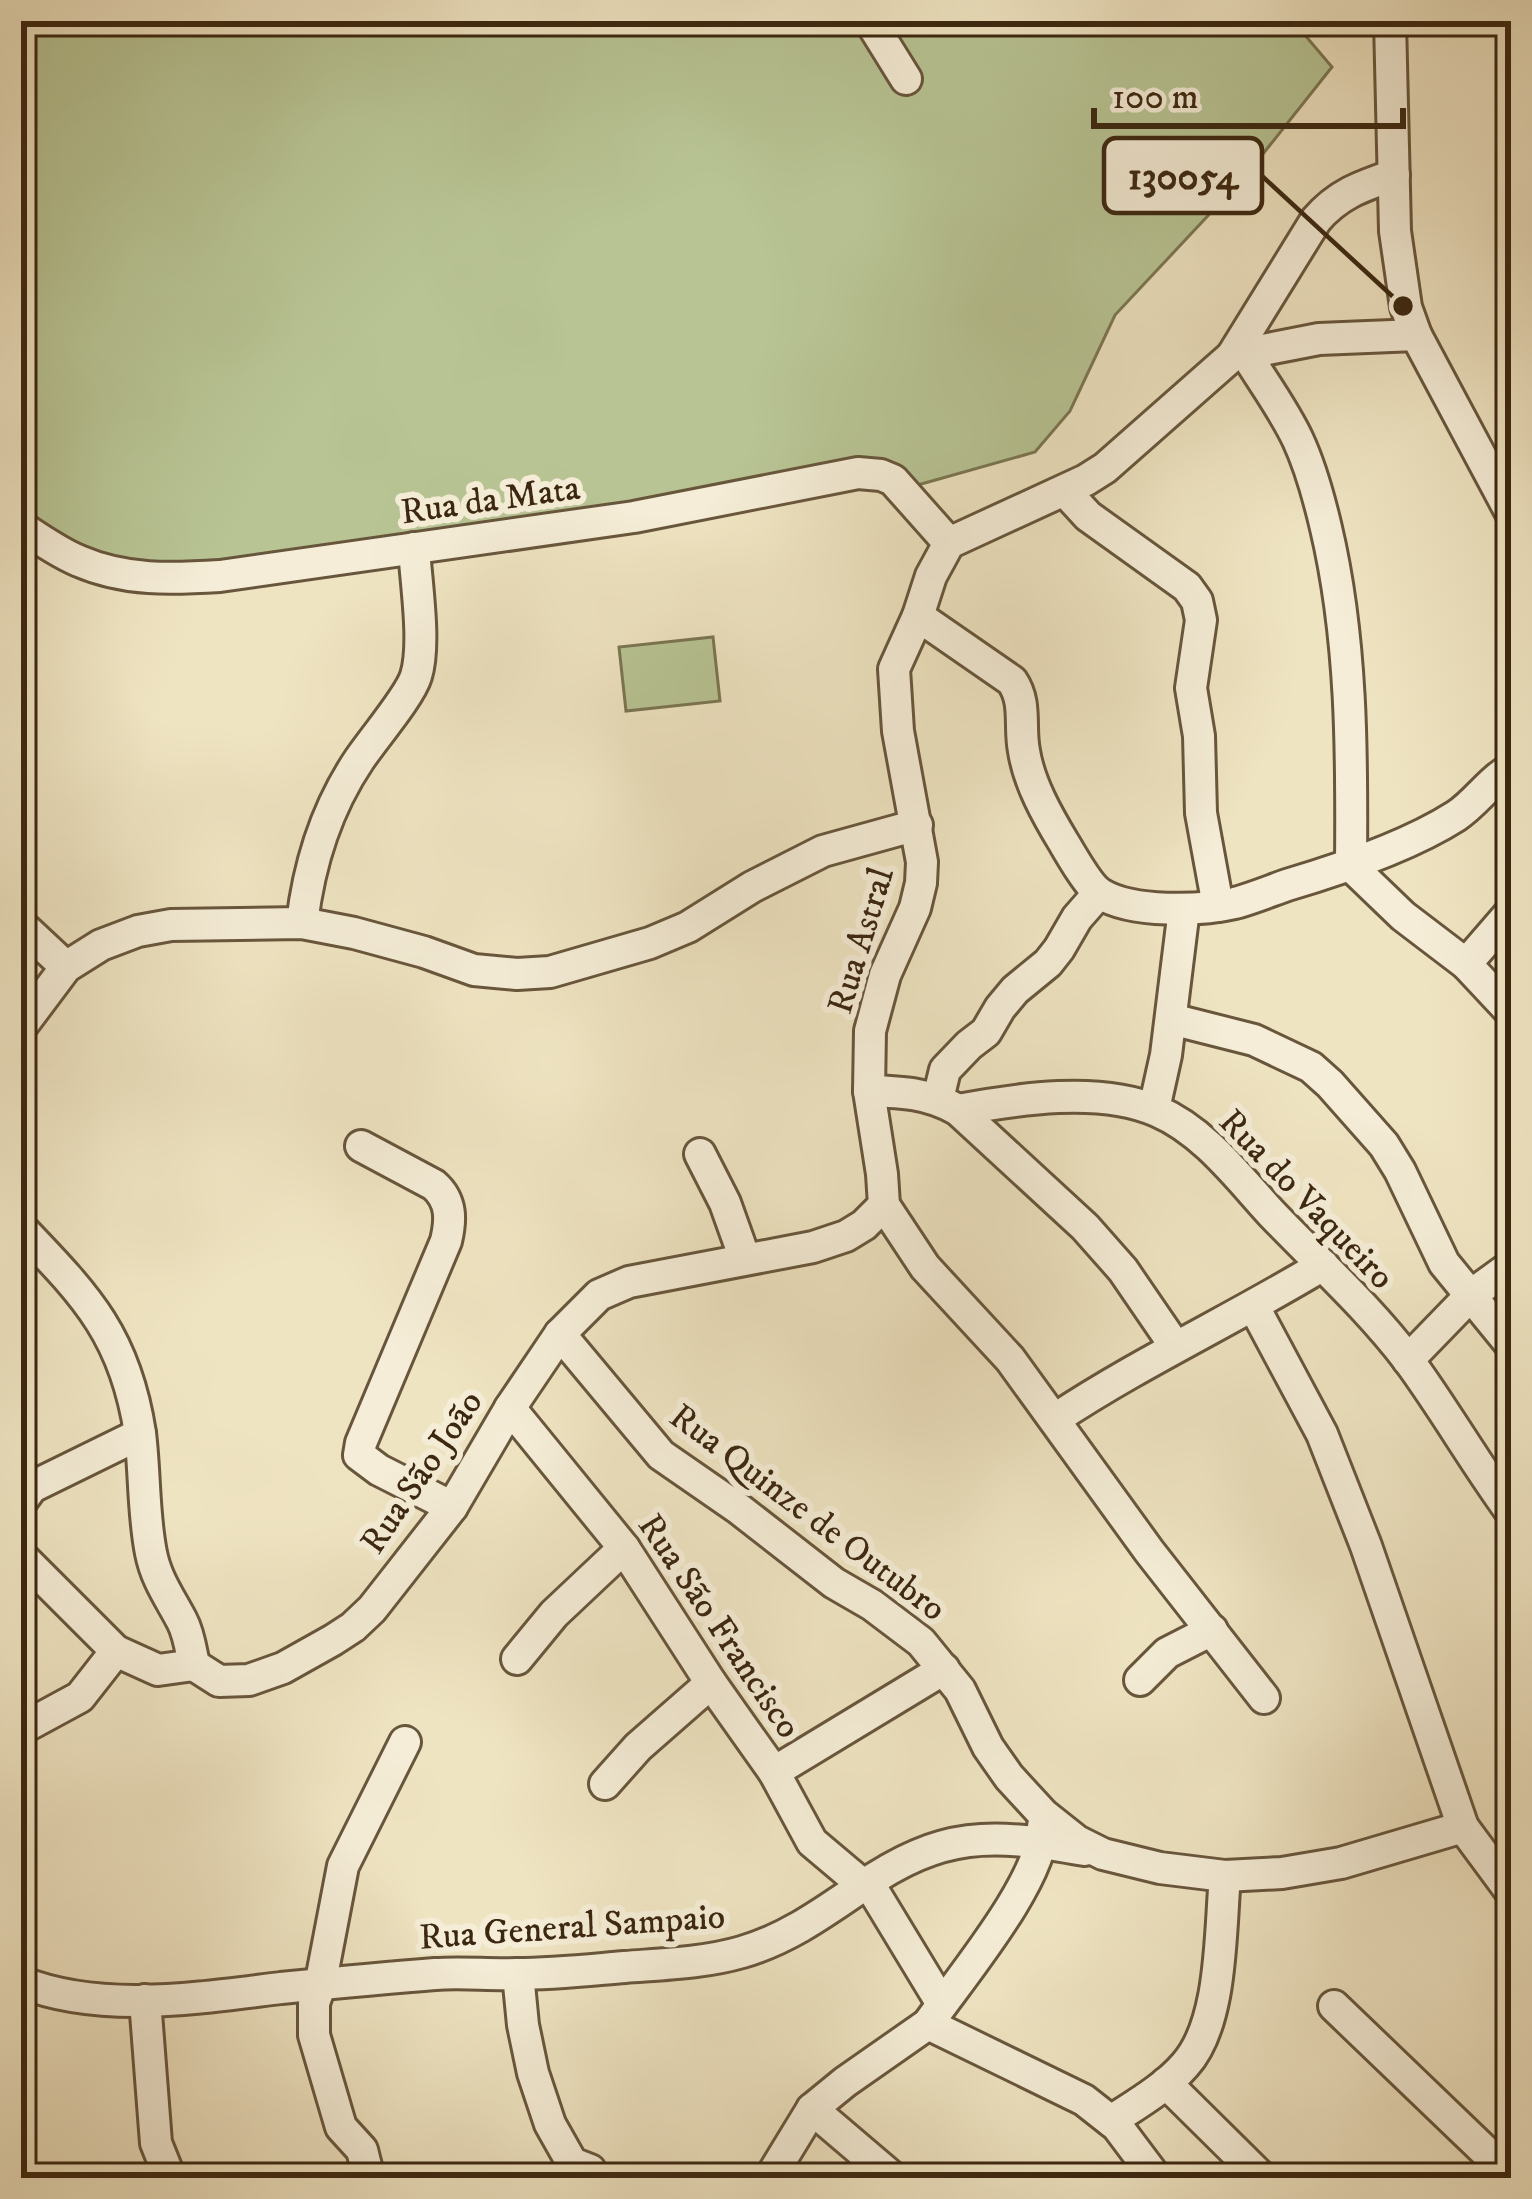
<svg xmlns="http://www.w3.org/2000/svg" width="1532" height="2199" font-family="'IM FELL DW Pica',serif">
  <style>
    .green { fill: #b8c494; stroke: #7a7652; stroke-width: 3 }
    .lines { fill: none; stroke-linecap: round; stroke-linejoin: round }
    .minor-casing { stroke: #68563c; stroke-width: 36 }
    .minor { stroke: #f5edd7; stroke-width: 30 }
    .labels { text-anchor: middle; stroke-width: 12; stroke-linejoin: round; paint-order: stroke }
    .street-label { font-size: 36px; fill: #3b2710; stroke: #f5edd7 }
    .leader { fill: none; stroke: #3b2710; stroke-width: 4.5 }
    .callout-dot { fill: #3b2710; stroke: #f5edd7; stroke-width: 4.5 }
    .callout { fill: #f5edd7; stroke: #3b2710; stroke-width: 4.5 }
    .callout-label { font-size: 39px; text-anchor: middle; font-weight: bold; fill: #3b2710 }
  </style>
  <rect width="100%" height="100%" fill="#efe4c2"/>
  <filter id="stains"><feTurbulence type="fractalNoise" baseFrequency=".00167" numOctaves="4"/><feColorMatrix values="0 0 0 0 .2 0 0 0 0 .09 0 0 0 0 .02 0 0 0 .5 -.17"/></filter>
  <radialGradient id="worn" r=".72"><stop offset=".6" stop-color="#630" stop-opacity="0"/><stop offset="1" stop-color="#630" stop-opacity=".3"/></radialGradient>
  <g class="green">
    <polygon points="21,21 1293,21 1332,67 1247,174 1115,315 1070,411 1035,452 907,488 880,464 175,577 21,533"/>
    <polygon points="713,637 720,701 626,711 619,647"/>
  </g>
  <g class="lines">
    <defs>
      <g id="minor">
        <polyline points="870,21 906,79"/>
        <polyline points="1390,21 1395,231 1406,307 1416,335 1511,513"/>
        <path d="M 1246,354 C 1263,382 1284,410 1298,440 C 1311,468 1319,498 1326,528 C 1352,638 1352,753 1351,866"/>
        <path d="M 1232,356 L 1316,220 C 1338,194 1362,186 1394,175"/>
        <polyline points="1065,491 1088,516 1187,587 1197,601 1201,620 1191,688 1199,736 1201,813 1218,906"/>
        <path d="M 21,527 C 40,539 59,553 79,561 C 125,581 172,579 220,576 L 634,517 L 858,473 L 881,475 L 893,480 L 949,543"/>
        <path d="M 918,616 L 1012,681 C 1027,703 1019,726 1024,751 C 1029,783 1047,815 1064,843 C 1071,855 1090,888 1101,894 C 1132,913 1201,911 1235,903 C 1253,898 1270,891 1287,885 C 1341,869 1409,846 1456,816 C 1477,802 1489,781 1511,769"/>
        <polyline points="1351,866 1403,916 1466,964 1511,1012"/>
        <path d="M 302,923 C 309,864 326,809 359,760 C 373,739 410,696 416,676 C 426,644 416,583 414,548"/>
        <polyline points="21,925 66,967"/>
        <polyline points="1466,964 1511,912"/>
        <polyline points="1171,1019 1254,1040 1311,1067 1330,1084 1384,1145 1400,1171 1444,1263 1511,1345"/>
        <polyline points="21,1027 66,967 101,945 138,931 171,925 302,923 354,933 424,952 474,970 517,974 550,972 650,943 688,927 752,887 823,851 917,825"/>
        <path d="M 869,1091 C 902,1092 929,1093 958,1110 L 1085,1227 L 1123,1270 L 1175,1346"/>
        <polyline points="938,1099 945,1070 969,1045 986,1032 1000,1008 1015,990 1048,963 1059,949 1077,918 1098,894"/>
        <polyline points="1154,1109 1166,1055 1184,909"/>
        <path d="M 958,1110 C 1017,1099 1100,1086 1157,1111 C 1204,1131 1238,1177 1272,1214 C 1318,1262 1369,1308 1409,1361 C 1445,1410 1475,1463 1511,1512"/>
        <path d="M 361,1146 L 434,1185 C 452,1201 451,1220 446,1241 L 361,1443 L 359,1455 L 379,1470 L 452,1507"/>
        <polyline points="700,1154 725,1203 745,1259"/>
        <path d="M 21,1228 C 86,1296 125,1335 140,1433 C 145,1473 143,1513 151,1553 C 156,1579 170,1598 182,1621 C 189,1634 191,1651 194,1665"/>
        <polyline points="1254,1307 1322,1434 1366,1546 1463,1827 1511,1892"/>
        <polyline points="560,1334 661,1455 739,1509 834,1583 872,1605 921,1642 960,1690 988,1747 1009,1777 1043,1814 1077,1841 1103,1854 1160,1868 1225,1876 1282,1873 1341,1863 1463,1827"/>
        <polyline points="1408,1360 1471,1295 1511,1266"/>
        <polyline points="510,1408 624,1548 711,1683 774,1772 812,1842 863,1885"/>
        <path d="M 1055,1419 C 1141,1362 1234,1319 1323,1265"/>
        <polyline points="21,1502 32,1487 140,1434"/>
        <polyline points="21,1556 116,1651 158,1670 194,1665 219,1681 249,1680 283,1668 333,1640 353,1627 372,1609 452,1507 510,1408 560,1334 599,1295 629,1282 813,1247 846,1236 864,1225 884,1205"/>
        <polyline points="517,1659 554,1614 624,1548"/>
        <polyline points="1140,1680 1167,1653 1212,1630"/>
        <polyline points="1264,1698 1149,1551 1010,1359 925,1267 884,1205 882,1174 869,1091 870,1031 885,975 915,908 921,883 922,862 898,731 894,669 918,616 931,576 949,543 1086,480 1105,468 1232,356 1319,339 1416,335"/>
        <polyline points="21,1729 80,1697 116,1651"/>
        <polyline points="774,1772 944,1669"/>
        <polyline points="605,1784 638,1747 711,1683"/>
        <polyline points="868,1882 942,2004"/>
        <polyline points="518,1974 523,2025 533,2073 550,2124 572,2163 590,2170 594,2178"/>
        <path d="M 21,1982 C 101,2014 198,1998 281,1988 C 332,1983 384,1978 435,1974 C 462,1972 489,1975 517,1974 C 553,1974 589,1970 625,1967 C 664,1964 704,1963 742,1952 C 787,1939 823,1913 861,1887 C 943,1831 990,1833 1085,1850"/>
        <polyline points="145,2000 156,2143 170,2178"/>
        <polyline points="1334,2006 1511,2176"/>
        <path d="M 928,2024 C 960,1978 1043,1880 1043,1826"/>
        <polyline points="1166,2083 1262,2178"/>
        <polyline points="812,2109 893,2178"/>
        <path d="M 1111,2121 C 1137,2104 1165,2088 1185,2065 C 1223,2023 1220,1931 1225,1876"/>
        <polyline points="369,2178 362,2150 341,2127 314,2035 314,2003 320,1986 343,1866 405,1742"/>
        <polyline points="770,2178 812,2109 845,2082 928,2024 1084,2100 1117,2126 1156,2178"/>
      </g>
    </defs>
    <use href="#minor" class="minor-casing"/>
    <use href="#minor" class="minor"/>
  </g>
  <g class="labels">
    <g class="street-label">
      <text transform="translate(490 498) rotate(-8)" y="13">Rua da Mata</text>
      <text transform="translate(859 940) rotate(-73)" y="13">Rua Astral</text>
      <text transform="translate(1308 1198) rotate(46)" y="13">Rua do Vaqueiro</text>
      <text transform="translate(420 1471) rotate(-56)" y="13">Rua São João</text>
      <text transform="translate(809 1511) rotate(37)" y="13">Rua Quinze de Outubro</text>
      <text transform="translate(721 1625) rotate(56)" y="13">Rua São Francisco</text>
      <text transform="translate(572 1925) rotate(-4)" y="13">Rua General Sampaio</text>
    </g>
  </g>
  <path class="leader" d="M1403 306L1262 176"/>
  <circle class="callout-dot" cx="1403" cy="306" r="12"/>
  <rect class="callout" x="1104" y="138" width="158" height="75" rx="12"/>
  <g class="callout-label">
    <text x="1183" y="189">130054</text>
  </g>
  <rect width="1532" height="2199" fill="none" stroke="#efe4c2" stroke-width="72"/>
  <rect x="24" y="24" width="1484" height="2151" fill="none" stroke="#3b2710" stroke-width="6"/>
  <rect x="36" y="36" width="1460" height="2127" fill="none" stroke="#3b2710" stroke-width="3"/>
  <path d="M1094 108v18h309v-18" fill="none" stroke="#3b2710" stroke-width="6"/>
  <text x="1112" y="108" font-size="36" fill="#3b2710" stroke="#f5edd7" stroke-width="9" paint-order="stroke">100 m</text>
  <rect width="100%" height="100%" filter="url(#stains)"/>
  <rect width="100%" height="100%" fill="url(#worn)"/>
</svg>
